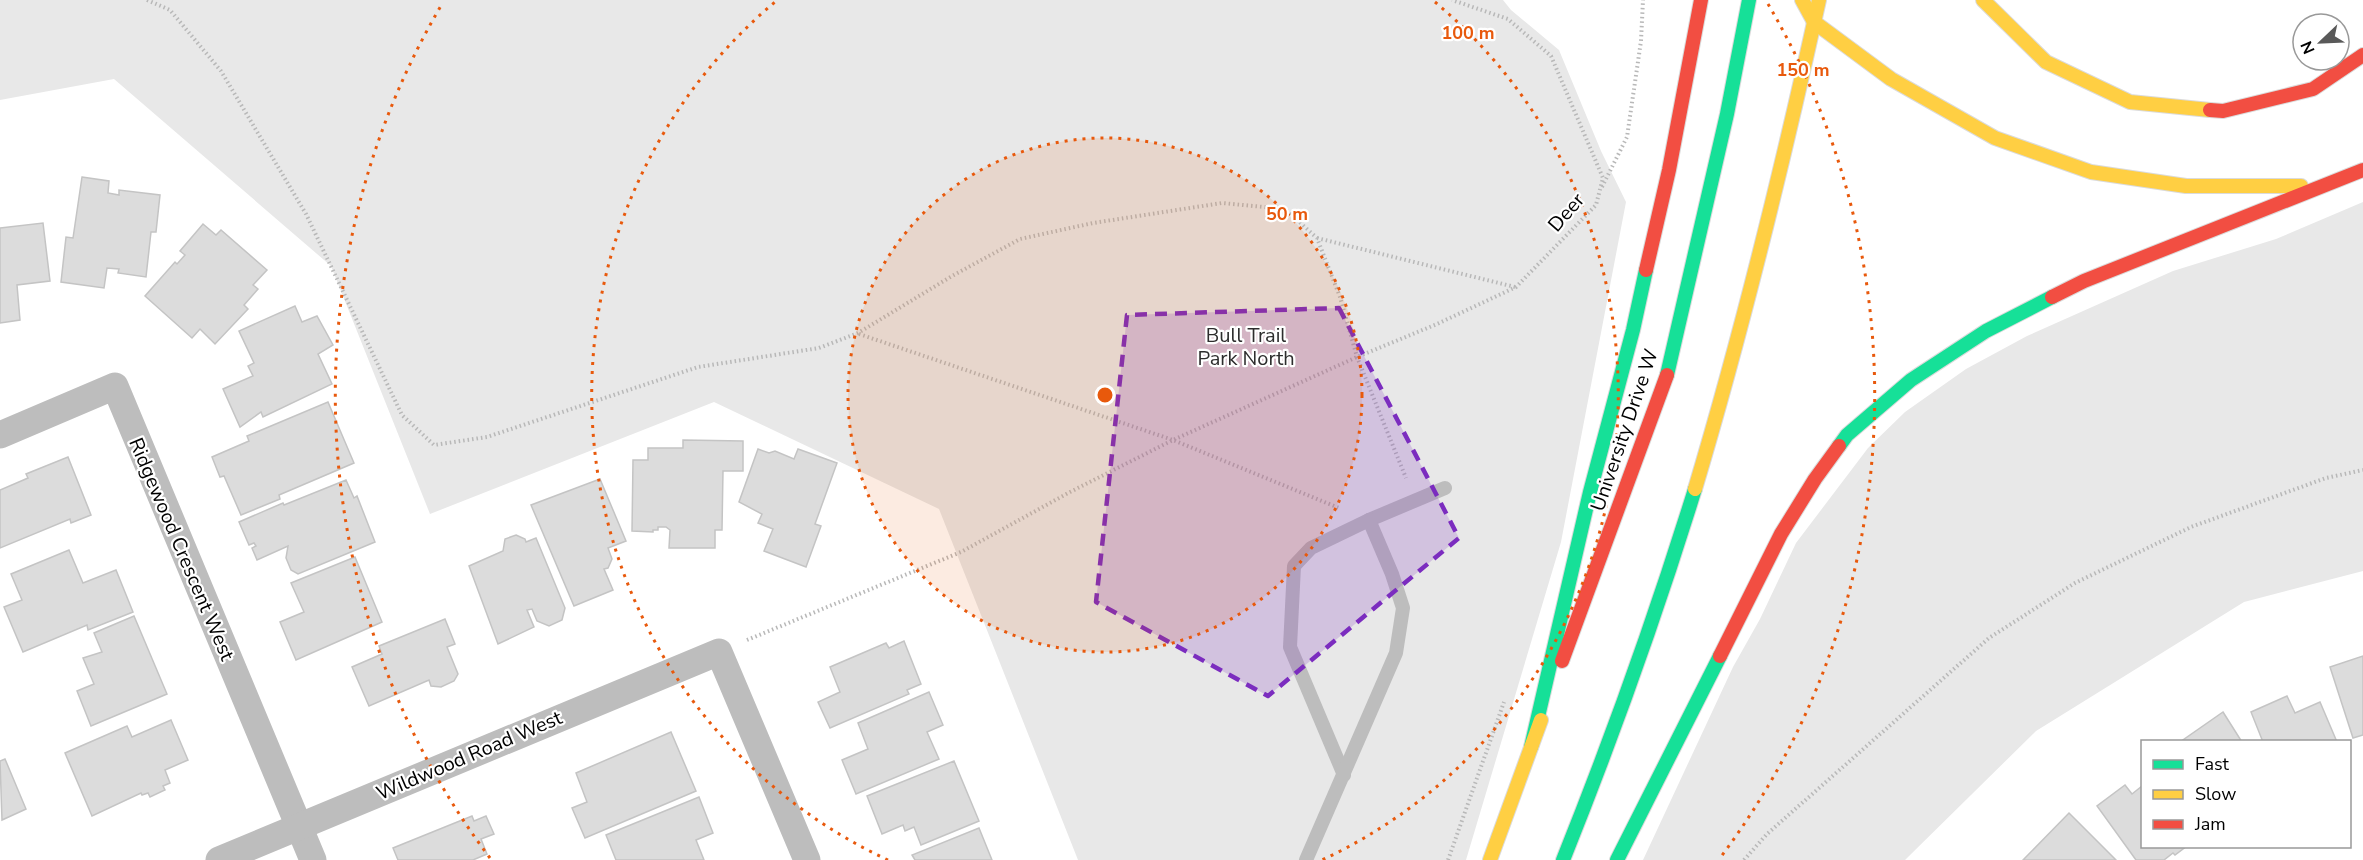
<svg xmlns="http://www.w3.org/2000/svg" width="2363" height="860" font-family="'Nunito Sans',sans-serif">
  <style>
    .green { fill: #e8e8e8 }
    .building { fill: #dcdcdc; stroke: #c4c4c4; stroke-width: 1.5 }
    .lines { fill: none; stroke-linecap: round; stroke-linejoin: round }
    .fast-casing { stroke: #dbdbdb; stroke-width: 16 }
    .slow-casing { stroke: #dbdbdb; stroke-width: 16 }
    .jam-casing { stroke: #dbdbdb; stroke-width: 16 }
    .path { stroke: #b8b8b8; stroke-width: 4; stroke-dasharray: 1.5 3; stroke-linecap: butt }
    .lane { stroke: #bdbdbd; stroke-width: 14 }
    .street { stroke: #bdbdbd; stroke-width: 27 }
    .fast { stroke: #16e098; stroke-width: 14 }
    .slow { stroke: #ffcf43; stroke-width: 14 }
    .jam { stroke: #f24e42; stroke-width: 14 }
    .marked { fill: #7b2cbf; fill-opacity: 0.2; stroke: #7b2cbf; stroke-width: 4.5; stroke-dasharray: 12 8; stroke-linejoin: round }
    .ring { fill: none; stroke: #e8590c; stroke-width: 3; stroke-dasharray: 3 6 }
    .labels { text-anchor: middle; stroke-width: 4.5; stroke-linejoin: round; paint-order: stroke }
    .street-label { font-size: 20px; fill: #000; stroke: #fff }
    .park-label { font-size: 20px; fill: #2d2d2d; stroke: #fff }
    .centre { fill: #e8590c; stroke: #fff; stroke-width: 3 }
    .ring-label { font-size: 18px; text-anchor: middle; font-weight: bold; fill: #e8590c; stroke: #fff; stroke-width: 4.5; stroke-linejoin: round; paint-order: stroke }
  </style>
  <rect width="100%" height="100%" fill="#fff"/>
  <g class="green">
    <polygon points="0,0 1503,0 1511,10 1559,50 1601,151 1626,202 1561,542 1466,860 1078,860 939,509 714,402 430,514 331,266 114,79 0,100"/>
    <polygon points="2363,202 2363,571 2244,602 2036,731 1905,860 1643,860 1733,667 1760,619 1796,543 1868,448 1905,412 1966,369 2027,336 2173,271 2276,239"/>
  </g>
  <g class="building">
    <polygon points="82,177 109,181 108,193 119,195 119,190 160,195 156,232 151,232 146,277 118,273 119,269 107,268 104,288 61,282 66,237 73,238"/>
    <polygon points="43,223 50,281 17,285 20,320 0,323 0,228"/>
    <polygon points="203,224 216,235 221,230 267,270 253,285 258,289 244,305 248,309 215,344 200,329 192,338 145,296 175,262 177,264 185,255 180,251"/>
    <polygon points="295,306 302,322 317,316 333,345 318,354 332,384 263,417 261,412 240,427 223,389 253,376 248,366 254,363 239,331"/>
    <polygon points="328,402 354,463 279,495 280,499 241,515 224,476 220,477 212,457 249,441 247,436"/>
    <polygon points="683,440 743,441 743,471 723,471 722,530 715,530 715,548 669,548 670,530 666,527 658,527 658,530 653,530 653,532 632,531 633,460 648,460 648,448 683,448"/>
    <polygon points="758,449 769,453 775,451 794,459 798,449 837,463 815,524 821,526 806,567 764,551 773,529 758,523 762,514 739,502"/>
    <polygon points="68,457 91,515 71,523 70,519 0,548 0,490 28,478 26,474"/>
    <polygon points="600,479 626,541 608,548 612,559 608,568 604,569 613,590 574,606 531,505"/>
    <polygon points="346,480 354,498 357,496 375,542 298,574 291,570 286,558 288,546 257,560 252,548 256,546 254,543 249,545 239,522 283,503 284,505"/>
    <polygon points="516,535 525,539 526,542 536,538 565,608 562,620 549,626 537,621 532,609 527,610 534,627 498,644 469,566 503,551 505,539"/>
    <polygon points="69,550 83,583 116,570 133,612 88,630 87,625 23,652 4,607 22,600 11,574"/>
    <polygon points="355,557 382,622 296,660 280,622 304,612 291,583"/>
    <polygon points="134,616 167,694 91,726 77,691 94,684 83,658 102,652 94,633"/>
    <polygon points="445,619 455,644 447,647 458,674 454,681 441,687 431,686 429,680 369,706 352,667 382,654 379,646"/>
    <polygon points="904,641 921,684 907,690 909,694 830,728 818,702 840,692 830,667 886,643 889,648"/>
    <polygon points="2363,656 2363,735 2353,738 2330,667"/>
    <polygon points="929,692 943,725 927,732 939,759 856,794 842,760 868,749 858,723"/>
    <polygon points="2287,696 2295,713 2320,702 2337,742 2263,742 2251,712"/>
    <polygon points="2223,712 2242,742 2180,742"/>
    <polygon points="171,720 188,760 165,770 170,783 163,786 165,790 150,797 148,793 142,795 141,793 92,816 65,753 127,726 132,737"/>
    <polygon points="671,732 696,791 585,838 572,808 587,802 576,773"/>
    <polygon points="5,759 26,809 2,820 0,761"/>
    <polygon points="954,761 979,821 921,845 914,827 905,831 903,825 882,834 867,796"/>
    <polygon points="2125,785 2132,794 2142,786 2142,846 2187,846 2175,855 2173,853 2164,860 2136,860 2097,806"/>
    <polygon points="699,797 713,833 696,840 704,860 616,860 606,835"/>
    <polygon points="2069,813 2116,860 2023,860"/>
    <polygon points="472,816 474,821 486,816 494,834 481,839 487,854 473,860 398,860 393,848"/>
    <polygon points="979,828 992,860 915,860 912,855"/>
  </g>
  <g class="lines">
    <defs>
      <g id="fast">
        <polyline points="1667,375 1727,114 1749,0"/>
        <polyline points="1839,446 1847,435 1911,380 1986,331 2052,297"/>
        <polyline points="1531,747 1590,492 1633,330 1646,270"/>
        <path d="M 1563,860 C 1612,738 1656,615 1695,489"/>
        <polyline points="1617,860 1720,656"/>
      </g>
      <g id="slow">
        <polyline points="1802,0 1814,22 1891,79 1995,138 2091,172 2186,186 2301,186"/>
        <polyline points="1983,0 2046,62 2130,102 2210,110"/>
        <path d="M 1695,489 C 1743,328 1783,164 1819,0"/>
        <polyline points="1490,860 1541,720"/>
      </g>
      <g id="jam">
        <polyline points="2210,110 2223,111 2313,89 2363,55"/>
        <polyline points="1646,270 1669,170 1701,0"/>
        <polyline points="2052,297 2084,281 2363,170"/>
        <polyline points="1720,656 1781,534 1815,479 1839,446"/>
        <polyline points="1562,661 1667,375"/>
      </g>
    </defs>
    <use href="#fast" class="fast-casing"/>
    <use href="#slow" class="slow-casing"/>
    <use href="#jam" class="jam-casing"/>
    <g class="path">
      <polyline points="147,0 170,10 221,71 306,214 402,415 434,445 487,437 698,367 819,348 858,333 952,276 1020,239 1093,223 1222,203 1285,209 1317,238 1340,297 1357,357 1406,478"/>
      <polyline points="1602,187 1627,137 1641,41 1643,0"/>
      <polyline points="1317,238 1515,287"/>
      <polyline points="859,334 1173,440 1339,508"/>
      <polyline points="747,640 961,552 1070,492 1173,440 1357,357 1437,324 1516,287 1596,205 1603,178 1551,56 1508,19 1452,0"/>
      <polyline points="1448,860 1504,702"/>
      <polyline points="1744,860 1767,834 1989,638 2075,583 2191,527 2326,478 2363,470"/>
    </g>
    <g class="lane">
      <polyline points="1344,775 1290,647 1294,566 1311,548 1369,520 1445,488"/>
      <polyline points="1306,860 1396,653 1403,608 1392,574 1369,520"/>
    </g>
    <g class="street">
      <polyline points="0,435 115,386 313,860"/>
      <polyline points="219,860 719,652 807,860"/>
    </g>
    <use href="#fast" class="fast"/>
    <use href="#slow" class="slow"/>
    <use href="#jam" class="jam"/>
  </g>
  <path class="marked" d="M 1339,308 L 1459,538 L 1268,696 L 1096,602 L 1127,315 Z"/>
  <circle cx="1105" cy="395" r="257" fill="#e8590c" fill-opacity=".12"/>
  <g class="ring">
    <circle cx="1105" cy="395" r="257"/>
    <path d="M888 860A513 513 0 0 1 775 2M1435 2A513 513 0 0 1 1322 860"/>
    <path d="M490 858A770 770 0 0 1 442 4M1768 4A770 770 0 0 1 1720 858"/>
  </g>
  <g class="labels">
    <g class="street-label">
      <text transform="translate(1566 212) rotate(-49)" y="7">Deer</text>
      <text transform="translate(1624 430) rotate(-71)" y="7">University Drive W</text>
      <text transform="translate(182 549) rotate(67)" y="7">Ridgewood Crescent West</text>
      <text transform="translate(469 755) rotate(-23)" y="7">Wildwood Road West</text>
    </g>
    <g class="park-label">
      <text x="1246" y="342">Bull Trail<tspan x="1246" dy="23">Park North</tspan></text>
    </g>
  </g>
  <circle cx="1105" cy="395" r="9" class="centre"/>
  <g class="ring-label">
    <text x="1468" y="39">100 m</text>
    <text x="1803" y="76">150 m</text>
    <text x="1287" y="220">50 m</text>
  </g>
  <rect x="2141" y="740" width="210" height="108" fill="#ffffff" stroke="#999999" stroke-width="1.5"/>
  <rect x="2153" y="760" width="30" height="9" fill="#16e098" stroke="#999999" stroke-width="1.5"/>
  <text x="2195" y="770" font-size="18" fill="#000000">Fast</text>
  <rect x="2153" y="790" width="30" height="9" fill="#ffcf43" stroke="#999999" stroke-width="1.5"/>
  <text x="2195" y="800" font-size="18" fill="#000000">Slow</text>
  <rect x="2153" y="820" width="30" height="9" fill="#f24e42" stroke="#999999" stroke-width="1.5"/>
  <text x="2195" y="830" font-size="18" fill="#000000">Jam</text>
  <g transform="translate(2321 42) rotate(247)"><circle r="28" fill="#ffffff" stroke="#999999" stroke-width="1.5"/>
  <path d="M0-4.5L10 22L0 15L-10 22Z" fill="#595959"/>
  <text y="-9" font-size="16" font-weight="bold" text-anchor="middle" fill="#000000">N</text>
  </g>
</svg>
